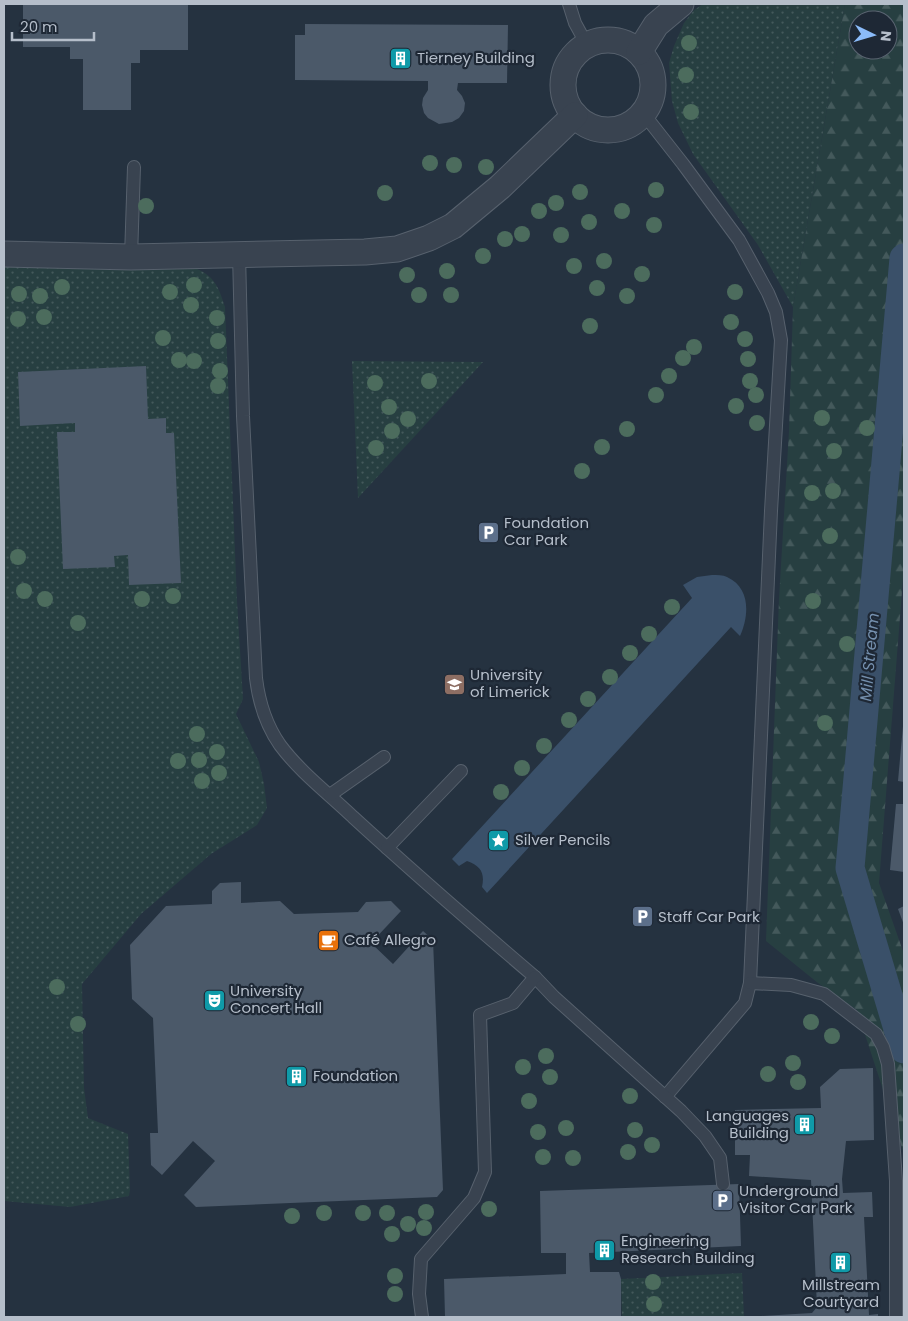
<svg xmlns="http://www.w3.org/2000/svg" width="908" height="1321" font-family="Poppins,sans-serif">
  <style>
    .grass { fill: url(#grass-dots) }
    .forest { fill: url(#forest-firs); fill-rule: evenodd }
    .water { fill: #3a5069 }
    .lines { fill: none; stroke-linecap: round; stroke-linejoin: round }
    .canal { stroke: #3a5069; stroke-width: 29 }
    .building { fill: #4b5969 }
    .lane-casing { stroke: #57616d; stroke-width: 14 }
    .street-casing { stroke: #57616d; stroke-width: 27 }
    .lane { stroke: #394350; stroke-width: 12 }
    .street { stroke: #394350; stroke-width: 25 }
    .tree { fill: #4c6c5d }
    .labels { text-anchor: middle; stroke-width: 4.5; stroke-linejoin: round; paint-order: stroke }
    .poi-label { font-size: 15px; fill: #b5beca; stroke: #1e2835; text-anchor: start }
    .water-label { font-size: 16px; font-style: italic; fill: #7590ae; stroke: #1e2835 }
  </style>
  <defs>
    <pattern id="grass-dots" width="8" height="8" patternUnits="userSpaceOnUse" patternTransform="scale(1.25)"><rect width="8" height="8" fill="#273f41"/><path d="M2 2h.1M6 6h.1" fill="none" stroke="#44595b" stroke-width="1.8" stroke-linecap="round"/></pattern>
    <pattern id="forest-firs" width="22" height="20" patternUnits="userSpaceOnUse" patternTransform="scale(1.25)"><rect width="22" height="20" fill="#273f41"/><path d="M5 1l3.5 6h-7zM16 11l3.5 6h-7z" fill="#44595b"/></pattern>
  </defs>
  <rect width="100%" height="100%" fill="#253240"/>
  <g class="grass">
    <polygon points="703,4 845,4 793,307 758,245 693,154 678,123 672,101 669,63 674,46 684,23 694,10"/>
    <path d="M 4,266 L 192,267 C 214,275 218,285 225,307 L 237,601 L 243,699 L 236,714 L 259,762 L 264,784 L 267,808 L 257,825 L 211,854 L 141,914 L 82,984 L 84,1088 L 88,1118 L 128,1134 L 130,1190 L 129,1196 L 70,1207 L 4,1201 Z"/>
    <polygon points="352,361 483,362 358,498"/>
    <polygon points="742,1273 744,1316 622,1317 621,1279"/>
  </g>
  <path class="forest" d="M 845,4 L 904,4 L 904,566 L 879,883 L 904,954 L 904,1154 L 857,1010 L 818,983 L 766,941 L 779,599 L 789,431 L 793,307 ZM 858,20 L 888,20 L 888,50 L 858,50 Z"/>
  <path class="water" d="M 712,575 C 717,575 723,575 727,577 C 751,588 749,616 740,636 L 731,627 L 487,893 L 482,887 C 485,873 481,866 467,861 L 459,866 L 452,859 L 692,598 L 683,585 L 697,577 Z"/>
  <g class="lines">
    <polyline class="canal" points="904,258 850,868 904,1049"/>
  </g>
  <g class="building">
    <polygon points="23,4 188,4 188,50 140,50 140,63 131,63 131,110 83,110 83,59 70,59 70,47 23,47"/>
    <polygon points="305,24 508,25 507,83 458,83 457,90 462,96 465,103 464,111 459,118 452,122 439,124 428,118 424,113 422,105 423,98 428,90 428,81 295,80 295,35 305,35"/>
    <polygon points="146,366 148,419 166,418 166,433 174,433 181,583 129,585 128,555 114,556 115,567 63,569 57,432 75,432 75,423 20,426 18,372"/>
    <polygon points="903,726 904,726 904,782 898,781"/>
    <polygon points="896,804 904,804 904,872 890,870"/>
    <polygon points="241,882 241,903 280,901 294,914 358,912 366,902 391,901 401,911 371,943 393,964 423,931 433,940 443,1190 437,1197 196,1207 184,1195 215,1161 193,1141 162,1175 151,1165 150,1133 158,1133 153,1018 132,999 130,945 166,906 212,904 212,891 220,883"/>
    <polygon points="904,906 904,925 898,909"/>
    <polygon points="873,1068 874,1140 846,1141 842,1179 843,1193 872,1192 873,1217 864,1217 869,1315 878,1314 878,1317 761,1317 761,1316 812,1313 817,1307 811,1180 749,1176 750,1155 735,1155 735,1110 821,1108 820,1087 840,1069"/>
    <polygon points="739,1184 741,1246 589,1253 590,1272 619,1272 621,1279 621,1317 445,1317 444,1279 566,1274 566,1253 541,1253 540,1191"/>
  </g>
  <g class="lines">
    <defs>
      <g id="lane">
        <polyline points="569,4 575,23 587,45"/>
        <polyline points="643,113 683,164 739,240 768,293 776,312 781,340 771,511 750,983 745,1003 665,1097"/>
        <path d="M 239,254 L 243,416 L 256,678 C 259,703 266,725 280,745 C 300,772 329,794 353,817 C 413,872 474,925 535,977 L 554,997 L 681,1111 L 705,1136 L 720,1158 L 723,1184"/>
        <polyline points="131,257 134,167"/>
        <polyline points="330,795 384,757"/>
        <polyline points="387,848 461,771"/>
        <polyline points="750,983 791,985 824,994 876,1034 883,1047 888,1064 896,1181 896,1317"/>
        <polyline points="422,1317 419,1294 421,1259 474,1198 485,1172 480,1015 513,1003 535,977"/>
      </g>
      <g id="street">
        <circle cx="608" cy="85" r="45"/>
        <polyline points="639,52 656,25 681,4"/>
        <polyline points="4,254 131,257 365,252 397,249 429,238 453,226 500,187 575,115"/>
      </g>
    </defs>
    <use href="#lane" class="lane-casing"/>
    <use href="#street" class="street-casing"/>
    <use href="#lane" class="lane"/>
    <use href="#street" class="street"/>
  </g>
  <g class="tree">
    <circle cx="689" cy="43" r="8"/>
    <circle cx="686" cy="75" r="8"/>
    <circle cx="691" cy="112" r="8"/>
    <circle cx="430" cy="163" r="8"/>
    <circle cx="454" cy="165" r="8"/>
    <circle cx="486" cy="167" r="8"/>
    <circle cx="656" cy="190" r="8"/>
    <circle cx="580" cy="192" r="8"/>
    <circle cx="385" cy="193" r="8"/>
    <circle cx="556" cy="203" r="8"/>
    <circle cx="146" cy="206" r="8"/>
    <circle cx="539" cy="211" r="8"/>
    <circle cx="622" cy="211" r="8"/>
    <circle cx="589" cy="222" r="8"/>
    <circle cx="654" cy="225" r="8"/>
    <circle cx="522" cy="234" r="8"/>
    <circle cx="561" cy="235" r="8"/>
    <circle cx="505" cy="239" r="8"/>
    <circle cx="483" cy="256" r="8"/>
    <circle cx="604" cy="261" r="8"/>
    <circle cx="574" cy="266" r="8"/>
    <circle cx="447" cy="271" r="8"/>
    <circle cx="642" cy="274" r="8"/>
    <circle cx="407" cy="275" r="8"/>
    <circle cx="194" cy="285" r="8"/>
    <circle cx="62" cy="287" r="8"/>
    <circle cx="597" cy="288" r="8"/>
    <circle cx="170" cy="292" r="8"/>
    <circle cx="735" cy="292" r="8"/>
    <circle cx="19" cy="294" r="8"/>
    <circle cx="419" cy="295" r="8"/>
    <circle cx="451" cy="295" r="8"/>
    <circle cx="40" cy="296" r="8"/>
    <circle cx="627" cy="296" r="8"/>
    <circle cx="191" cy="305" r="8"/>
    <circle cx="44" cy="317" r="8"/>
    <circle cx="217" cy="318" r="8"/>
    <circle cx="18" cy="319" r="8"/>
    <circle cx="731" cy="322" r="8"/>
    <circle cx="590" cy="326" r="8"/>
    <circle cx="163" cy="338" r="8"/>
    <circle cx="745" cy="339" r="8"/>
    <circle cx="218" cy="341" r="8"/>
    <circle cx="694" cy="347" r="8"/>
    <circle cx="683" cy="358" r="8"/>
    <circle cx="748" cy="359" r="8"/>
    <circle cx="179" cy="360" r="8"/>
    <circle cx="194" cy="361" r="8"/>
    <circle cx="220" cy="371" r="8"/>
    <circle cx="669" cy="376" r="8"/>
    <circle cx="429" cy="381" r="8"/>
    <circle cx="750" cy="381" r="8"/>
    <circle cx="375" cy="383" r="8"/>
    <circle cx="218" cy="386" r="8"/>
    <circle cx="656" cy="395" r="8"/>
    <circle cx="756" cy="395" r="8"/>
    <circle cx="736" cy="406" r="8"/>
    <circle cx="389" cy="407" r="8"/>
    <circle cx="822" cy="418" r="8"/>
    <circle cx="408" cy="419" r="8"/>
    <circle cx="757" cy="423" r="8"/>
    <circle cx="867" cy="428" r="8"/>
    <circle cx="627" cy="429" r="8"/>
    <circle cx="392" cy="431" r="8"/>
    <circle cx="602" cy="447" r="8"/>
    <circle cx="376" cy="448" r="8"/>
    <circle cx="834" cy="451" r="8"/>
    <circle cx="582" cy="471" r="8"/>
    <circle cx="833" cy="491" r="8"/>
    <circle cx="812" cy="493" r="8"/>
    <circle cx="830" cy="536" r="8"/>
    <circle cx="18" cy="557" r="8"/>
    <circle cx="24" cy="591" r="8"/>
    <circle cx="173" cy="596" r="8"/>
    <circle cx="45" cy="599" r="8"/>
    <circle cx="142" cy="599" r="8"/>
    <circle cx="813" cy="601" r="8"/>
    <circle cx="672" cy="607" r="8"/>
    <circle cx="78" cy="623" r="8"/>
    <circle cx="649" cy="634" r="8"/>
    <circle cx="847" cy="644" r="8"/>
    <circle cx="630" cy="653" r="8"/>
    <circle cx="610" cy="677" r="8"/>
    <circle cx="588" cy="699" r="8"/>
    <circle cx="569" cy="720" r="8"/>
    <circle cx="825" cy="723" r="8"/>
    <circle cx="197" cy="734" r="8"/>
    <circle cx="544" cy="746" r="8"/>
    <circle cx="217" cy="752" r="8"/>
    <circle cx="199" cy="760" r="8"/>
    <circle cx="178" cy="761" r="8"/>
    <circle cx="522" cy="768" r="8"/>
    <circle cx="219" cy="773" r="8"/>
    <circle cx="202" cy="781" r="8"/>
    <circle cx="501" cy="792" r="8"/>
    <circle cx="57" cy="987" r="8"/>
    <circle cx="811" cy="1022" r="8"/>
    <circle cx="78" cy="1024" r="8"/>
    <circle cx="832" cy="1036" r="8"/>
    <circle cx="546" cy="1056" r="8"/>
    <circle cx="793" cy="1063" r="8"/>
    <circle cx="523" cy="1067" r="8"/>
    <circle cx="768" cy="1074" r="8"/>
    <circle cx="550" cy="1077" r="8"/>
    <circle cx="798" cy="1082" r="8"/>
    <circle cx="630" cy="1096" r="8"/>
    <circle cx="529" cy="1101" r="8"/>
    <circle cx="566" cy="1128" r="8"/>
    <circle cx="635" cy="1130" r="8"/>
    <circle cx="538" cy="1132" r="8"/>
    <circle cx="652" cy="1145" r="8"/>
    <circle cx="628" cy="1152" r="8"/>
    <circle cx="543" cy="1157" r="8"/>
    <circle cx="573" cy="1158" r="8"/>
    <circle cx="489" cy="1209" r="8"/>
    <circle cx="426" cy="1212" r="8"/>
    <circle cx="324" cy="1213" r="8"/>
    <circle cx="363" cy="1213" r="8"/>
    <circle cx="387" cy="1213" r="8"/>
    <circle cx="292" cy="1216" r="8"/>
    <circle cx="408" cy="1224" r="8"/>
    <circle cx="424" cy="1228" r="8"/>
    <circle cx="392" cy="1234" r="8"/>
    <circle cx="395" cy="1276" r="8"/>
    <circle cx="653" cy="1282" r="8"/>
    <circle cx="395" cy="1294" r="8"/>
    <circle cx="654" cy="1304" r="8"/>
  </g>
  <defs>
    <symbol id="building-square" viewBox="-11 -11 22 22"><rect x="-9" y="-9" width="18" height="18" rx="4" fill="#0f9aa8" stroke="#1e2835"/><path d="M-4-6H4V6H1V3H-1V6H-4ZM-2.5-4.3h1.7v1.8h-1.7ZM.8-4.3h1.7v1.8H.8ZM-2.5-1h1.7V.8h-1.7ZM.8-1h1.7V.8H.8Z" fill="#fff"/></symbol>
    <symbol id="parking-square" viewBox="-11 -11 22 22"><rect x="-9" y="-9" width="18" height="18" rx="4" fill="#5c6f8a" stroke="#1e2835"/><path d="M-3.5-5.5H1a3.5 3.5 0 0 1 0 7H-1V5.5H-3.5ZM-1-3.4V-.6H.8a1.4 1.4 0 0 0 0-2.8Z" fill="#fff"/></symbol>
    <symbol id="university-square" viewBox="-11 -11 22 22"><rect x="-9" y="-9" width="18" height="18" rx="4" fill="#8d6e63" stroke="#1e2835"/><path d="M0-5L7-2L0 1L-7-2ZM-4 1L0 2.5L4 1V4Q0 6-4 4Z" fill="#fff"/></symbol>
    <symbol id="sight-square" viewBox="-11 -11 22 22"><rect x="-9" y="-9" width="18" height="18" rx="4" fill="#0f9aa8" stroke="#1e2835"/><path d="M0-6L1.8-2.2L6-1.7L2.9 1.2L3.7 5.4L0 3.3L-3.7 5.4L-2.9 1.2L-6-1.7L-1.8-2.2Z" fill="#fff"/></symbol>
    <symbol id="cafe-square" viewBox="-11 -11 22 22"><rect x="-9" y="-9" width="18" height="18" rx="4" fill="#e8710a" stroke="#1e2835"/><path d="M-5.5-4.5H6V0H3Q3 3.5 0 3.5H-2.5Q-5.5 3.5-5.5 0ZM3-3.2v2h1.7v-2ZM-6 4.5H4V6H-6Z" fill="#fff"/></symbol>
    <symbol id="theatre-square" viewBox="-11 -11 22 22"><rect x="-9" y="-9" width="18" height="18" rx="4" fill="#0f9aa8" stroke="#1e2835"/><path d="M-5-5.5Q0-4 5-5.5V0Q5 5 0 6Q-5 5-5 0ZM-3.3-2.5H-1v1.5H-3.3ZM1-2.5H3.3v1.5H1ZM-2.8 1Q0 5.5 2.8 1Z" fill="#fff"/></symbol>
  </defs>
  <g fill-rule="evenodd">
    <use href="#building-square" x="388" y="46" width="25" height="25"/>
    <use href="#parking-square" x="476" y="520" width="25" height="25"/>
    <use href="#university-square" x="442" y="672" width="25" height="25"/>
    <use href="#sight-square" x="486" y="828" width="25" height="25"/>
    <use href="#parking-square" x="630" y="904" width="25" height="25"/>
    <use href="#cafe-square" x="316" y="928" width="25" height="25"/>
    <use href="#theatre-square" x="202" y="988" width="25" height="25"/>
    <use href="#building-square" x="284" y="1064" width="25" height="25"/>
    <use href="#building-square" x="792" y="1112" width="25" height="25"/>
    <use href="#parking-square" x="710" y="1188" width="25" height="25"/>
    <use href="#building-square" x="592" y="1238" width="25" height="25"/>
    <use href="#building-square" x="828" y="1250" width="25" height="25"/>
  </g>
  <g class="labels">
    <g class="poi-label">
      <text x="417" y="63">Tierney Building</text>
      <text x="504" y="528">Foundation<tspan x="504" dy="17">Car Park</tspan></text>
      <text x="470" y="680">University<tspan x="470" dy="17">of Limerick</tspan></text>
      <text x="515" y="845">Silver Pencils</text>
      <text x="658" y="922">Staff Car Park</text>
      <text x="344" y="945">Café Allegro</text>
      <text x="230" y="996">University<tspan x="230" dy="17">Concert Hall</tspan></text>
      <text x="313" y="1081">Foundation</text>
      <text x="789" y="1121" text-anchor="end">Languages<tspan x="789" dy="17">Building</tspan></text>
      <text x="739" y="1196">Underground<tspan x="739" dy="17">Visitor Car Park</tspan></text>
      <text x="621" y="1246">Engineering<tspan x="621" dy="17">Research Building</tspan></text>
      <text x="841" y="1290" text-anchor="middle">Millstream<tspan x="841" dy="17">Courtyard</tspan></text>
    </g>
    <g class="water-label">
      <text transform="translate(869 657) rotate(-85)" y="6">Mill Stream</text>
    </g>
  </g>
  <rect width="908" height="1321" fill="none" stroke="#b5beca" stroke-width="10"/>
  <g transform="translate(873 35) rotate(95)"><circle r="24" fill="#1e2835" stroke="#5a6471"/>
  <path d="M0-4L9 19L0 12L-9 19Z" fill="#8bbbf9"/>
  <text y="-8" font-size="14" font-weight="bold" text-anchor="middle" fill="#b5beca">N</text>
  </g>
  <path d="M12 32v8h82v-8" fill="none" stroke="#b5beca" stroke-width="2.5"/>
  <text x="20" y="32" font-size="15" fill="#b5beca" stroke="#1e2835" stroke-width="4" paint-order="stroke">20 m</text>
</svg>
